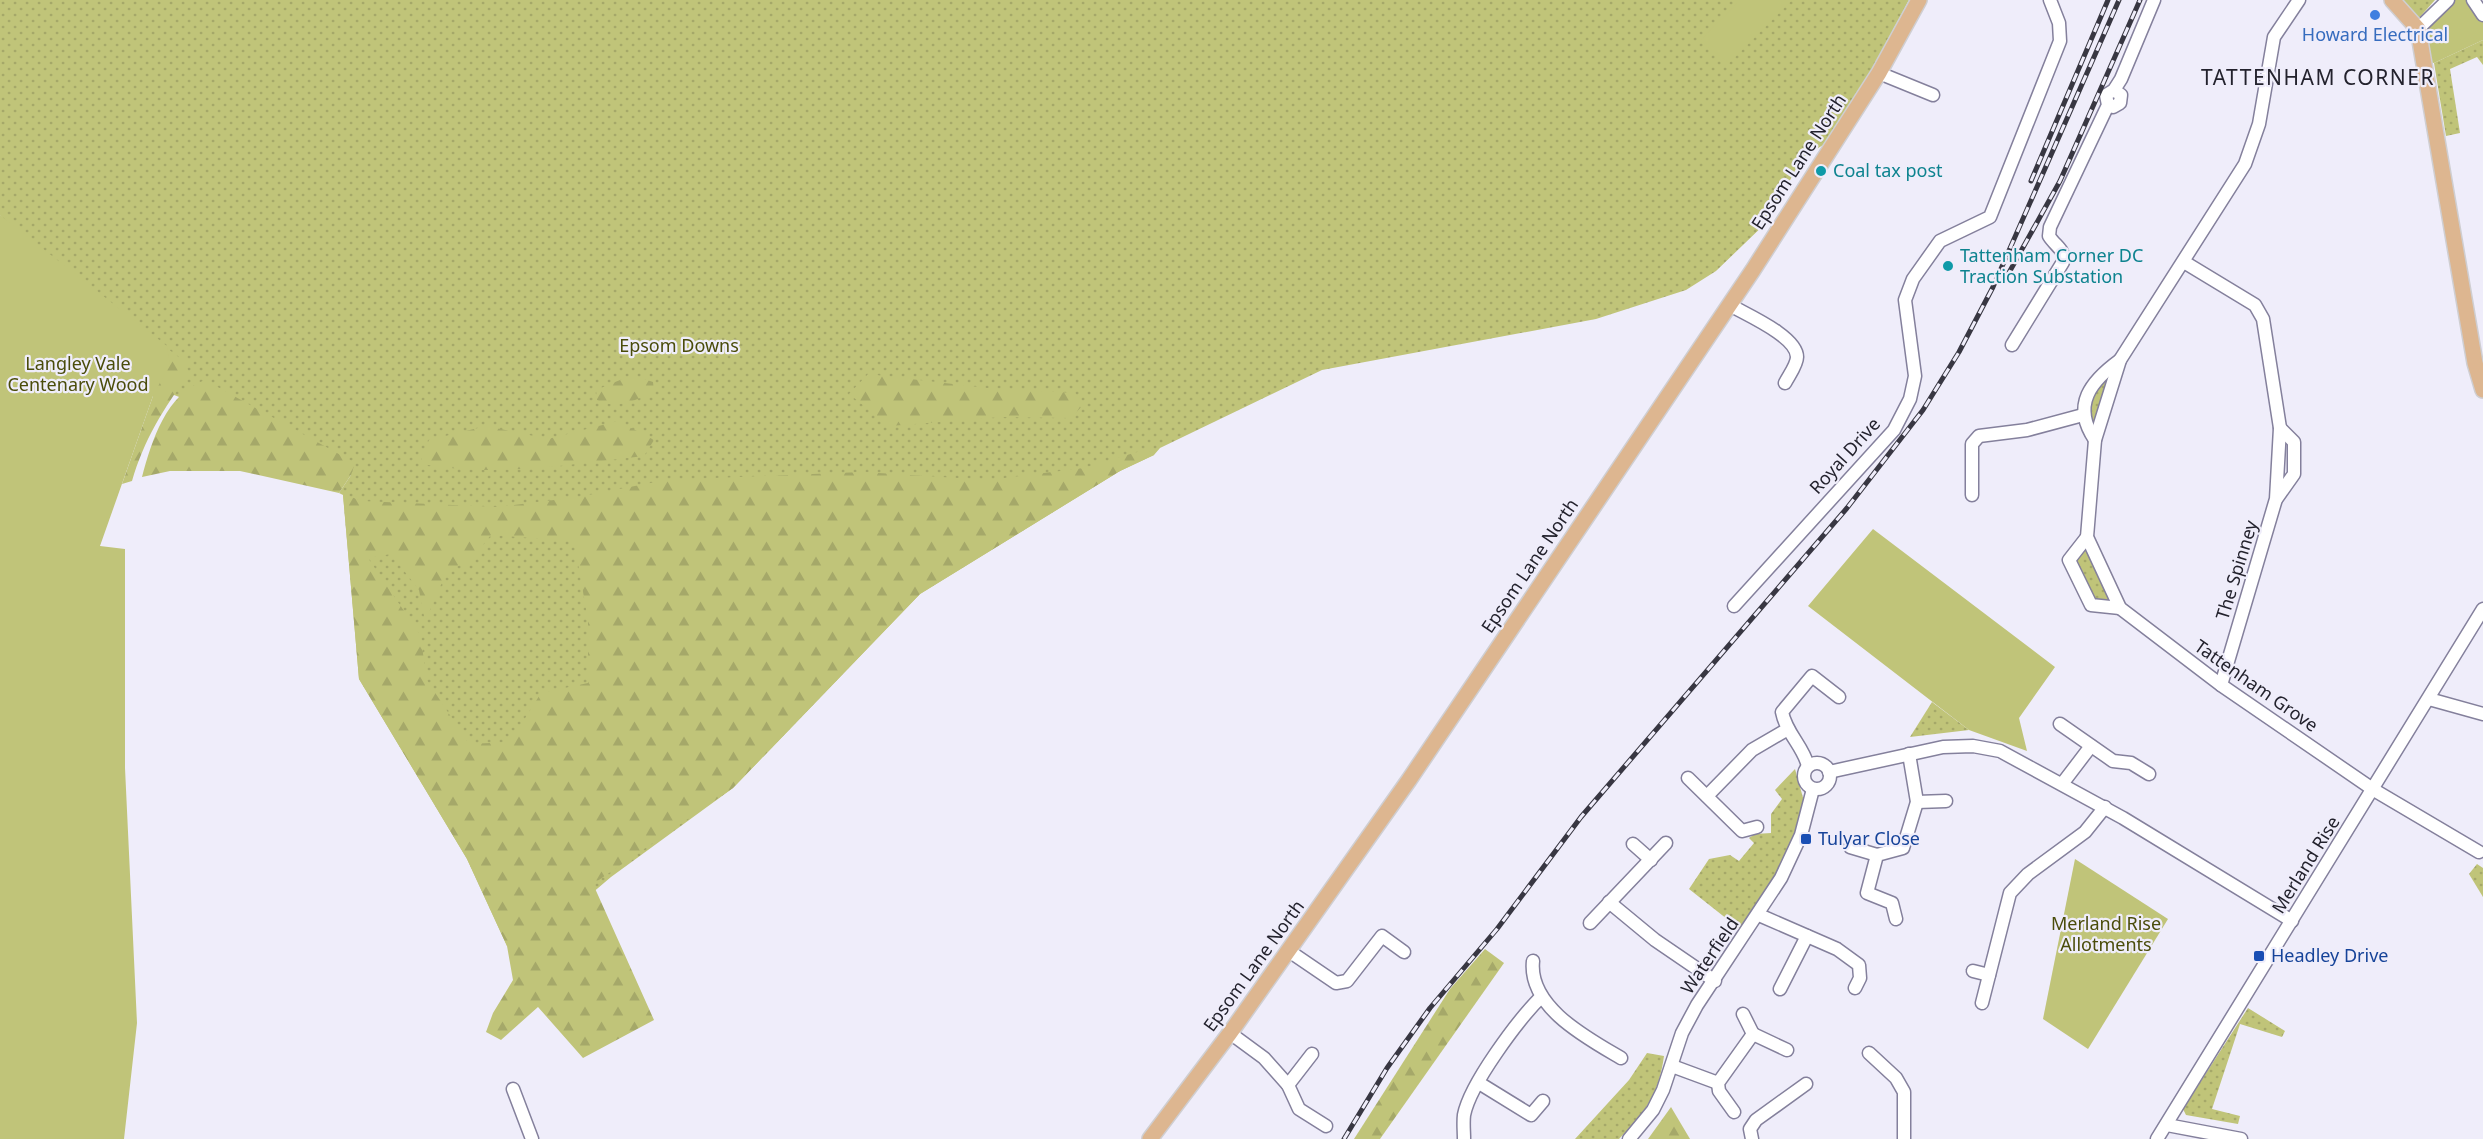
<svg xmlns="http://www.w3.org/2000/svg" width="2483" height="1139" font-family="'Noto Sans',sans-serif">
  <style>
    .grass { fill: url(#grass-dots) }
    .forest { fill: url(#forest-firs); fill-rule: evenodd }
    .green { fill: #c0c479 }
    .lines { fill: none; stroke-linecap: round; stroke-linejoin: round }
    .minor-casing { stroke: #84809c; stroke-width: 15 }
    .major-casing { stroke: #cfced1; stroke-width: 18 }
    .minor { stroke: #fff; stroke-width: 12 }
    .major { stroke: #ddb690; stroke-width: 15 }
    .rail-casing { stroke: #383742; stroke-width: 5 }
    .rail { stroke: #efedfa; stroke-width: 3; stroke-dasharray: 9; stroke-linecap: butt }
    .shop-dot { fill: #3f7fe0; stroke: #efedfa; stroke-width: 2 }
    .culture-dot { fill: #0f9aa8; stroke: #efedfa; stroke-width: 2 }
    .transit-dot { fill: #1a4fb4; stroke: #efedfa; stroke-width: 2 }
    .labels { text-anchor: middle; stroke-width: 4.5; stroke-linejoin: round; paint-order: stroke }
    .shop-label { font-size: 18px; fill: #366cbe; stroke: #efedfa }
    .street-label { font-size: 18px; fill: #23222d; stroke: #efedfa }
    .culture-label { font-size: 18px; fill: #0d838f; stroke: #efedfa; text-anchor: start }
    .park-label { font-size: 18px; fill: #4a4c0a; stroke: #efedfa }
    .transit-label { font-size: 18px; fill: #164399; stroke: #efedfa; text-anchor: start }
    .quarter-label { font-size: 21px; letter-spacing: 1.5px; fill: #23222d; stroke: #efedfa }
  </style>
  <defs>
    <pattern id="grass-dots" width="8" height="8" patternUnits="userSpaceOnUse" patternTransform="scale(1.5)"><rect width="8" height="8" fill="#c0c479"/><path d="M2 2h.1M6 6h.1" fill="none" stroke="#a5a869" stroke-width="1.8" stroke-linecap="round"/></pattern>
    <pattern id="forest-firs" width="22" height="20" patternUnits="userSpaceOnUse" patternTransform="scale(1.5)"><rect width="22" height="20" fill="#c0c479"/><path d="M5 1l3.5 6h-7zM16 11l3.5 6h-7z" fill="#a5a869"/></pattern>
  </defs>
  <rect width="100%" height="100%" fill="#efedfa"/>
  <g class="grass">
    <polygon points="0,0 1909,0 1869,75 1823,145 1801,159 1770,219 1716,271 1686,290 1596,319 1322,370 1160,448 1154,455 1120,471 920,594 733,788 611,877 564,917 507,946 467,859 359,679 343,495 339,493 351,475 252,425 161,390 0,215"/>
    <polygon points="2402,0 2435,0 2419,18"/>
    <polygon points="2483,40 2483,65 2477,57 2450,69 2460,133 2446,136 2434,63"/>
    <polygon points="2120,360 2095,440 2088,430 2088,393"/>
    <polygon points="2087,537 2120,608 2091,605 2069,560"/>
    <polygon points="1932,702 1969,730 1910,737"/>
    <polygon points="1795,769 1807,812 1746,934 1689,889 1709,859 1730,855 1739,861 1754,843 1749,838 1755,834 1771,833 1771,814 1782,799 1775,790"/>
    <polygon points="2477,864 2483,868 2483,897 2469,874"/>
    <polygon points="2248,1008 2285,1031 2282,1037 2240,1024 2212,1109 2240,1116 2238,1124 2186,1115 2183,1109"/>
    <path d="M 1647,1053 L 1664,1056 C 1659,1093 1646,1112 1619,1139 L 1575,1139 L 1629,1080 Z"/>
  </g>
  <g class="forest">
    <path d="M 0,215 L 18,232 L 185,362 L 189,374 C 163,409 144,440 132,481 L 122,484 L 153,396 L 0,234 Z"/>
    <polygon points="868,374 987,388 1075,393 1084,404 1071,418 1001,417 890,426 849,394"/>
    <path d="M 632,375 L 653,382 L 654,392 C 636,400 616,410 597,400 L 596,390 Z"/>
    <path d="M 205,380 L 355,463 L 351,475 L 339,493 L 240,471 L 170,471 L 142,477 C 152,440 166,394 205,380 Z"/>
    <path d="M 618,421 L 654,440 L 644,456 C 571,464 494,478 422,464 L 422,455 L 429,440 L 486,426 L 548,439 Z"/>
    <path d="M 1147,449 L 1154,455 L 1120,471 L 920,594 L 733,788 L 593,884 L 654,1020 L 583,1058 L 538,1007 L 501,1040 L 486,1032 L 493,1013 L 513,980 L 507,946 L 467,859 L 359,679 L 343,494 L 362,501 L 498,507 L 578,497 L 666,480 L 863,472 L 989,480 L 1084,468 ZM 491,535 L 574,541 L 588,620 L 588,683 L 541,693 L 510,742 L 469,744 L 426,679 L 421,636 L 368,558 L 391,554 L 419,590 L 425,621 L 448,569 L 469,562 Z"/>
    <polygon points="1485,949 1504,963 1380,1139 1354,1139 1450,989"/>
    <polygon points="1671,1107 1690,1139 1648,1139"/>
  </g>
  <g class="green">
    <polygon points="1740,0 1792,0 1729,63 1700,41"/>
    <polygon points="2448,0 2473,0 2483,15 2483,40 2434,63 2423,61 2418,29"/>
    <polygon points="0,215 167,346 170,364 153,396 100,546 125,549 125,768 137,1023 124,1139 0,1139"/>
    <polygon points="1873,529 2055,667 2019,718 2027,751 1969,730 1808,606"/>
    <polygon points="2075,859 2168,919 2088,1049 2043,1019"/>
  </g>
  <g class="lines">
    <defs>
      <g id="minor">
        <polyline points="2299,0 2274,37 2259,124 2245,164 2120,360 2095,440 2087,537 2120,608 2221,685 2374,790 2479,852"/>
        <polyline points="2473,0 2483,15"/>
        <polyline points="2418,29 2448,0"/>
        <polyline points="1879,73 1933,95"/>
        <polyline points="2108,105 2113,107 2120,103 2121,95 2114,90"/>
        <polyline points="2184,262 2255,305 2263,319 2280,428 2276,499 2221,685"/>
        <path d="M 1730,305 C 1745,314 1797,336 1797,357 C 1797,365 1789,375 1785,383"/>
        <path d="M 2012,345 L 2063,262 C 2066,250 2055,246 2049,236 L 2050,227 L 2108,105 L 2106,95 L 2114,90 L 2121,79 L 2154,0"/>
        <path d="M 2095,440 C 2071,405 2091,381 2120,360"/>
        <polyline points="1972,495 1972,444 1979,436 2027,430 2083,415"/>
        <polyline points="2277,498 2294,474 2294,442 2280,428"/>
        <polyline points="2087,537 2069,560 2091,605 2120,608"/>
        <polyline points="1734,606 1894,430 1910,399 1915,376 1905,300 1913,279 1940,241 1990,217 2060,41 2059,23 2050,0"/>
        <polyline points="2429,699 2483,714"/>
        <polyline points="2060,724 2113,761 2131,763 2149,774"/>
        <circle cx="1817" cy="776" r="13"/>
        <path d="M 1808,766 C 1803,746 1786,733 1782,712 L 1812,676 L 1839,697"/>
        <polyline points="1829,772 1943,747 1973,746 2000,751 2123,818 2292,921"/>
        <polyline points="1688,778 1742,831 1757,827"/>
        <polyline points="2062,784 2091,746"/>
        <polyline points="1707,796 1752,750 1788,729"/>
        <polyline points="1917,802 1946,801"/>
        <polyline points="1633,844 1651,860"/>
        <polyline points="1850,847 1877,855"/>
        <polyline points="1609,902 1655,940 1715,981"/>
        <polyline points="1759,915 1837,949 1859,965 1860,978 1855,988"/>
        <polyline points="1896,919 1892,903 1867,893 1877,855 1903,848 1917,802 1909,754"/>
        <polyline points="1590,923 1666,843"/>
        <polyline points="1289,951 1336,983 1347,981 1382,936 1404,952"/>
        <path d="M 1533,961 C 1528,1007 1587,1038 1621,1058"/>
        <polyline points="1973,971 1989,975"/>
        <polyline points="1780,989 1807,936"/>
        <polyline points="1982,1003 2010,893 2028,874 2085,832 2105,807"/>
        <polyline points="1743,1014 1753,1034"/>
        <polyline points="1230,1033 1264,1058 1288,1085"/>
        <polyline points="1869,1053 1896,1078 1904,1092 1904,1139"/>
        <polyline points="1312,1054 1288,1085 1299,1109 1326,1126"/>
        <polyline points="1672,1066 1718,1083"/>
        <polyline points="1479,1083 1531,1115 1543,1101"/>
        <polyline points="513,1089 532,1139"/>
        <polyline points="1734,1112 1719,1091 1718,1083 1753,1034 1787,1050"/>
        <polyline points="2167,1125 2241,1139"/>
        <path d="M 1464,1139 C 1464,1131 1463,1123 1464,1115 C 1470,1084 1518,1020 1541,997"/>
        <polyline points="1629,1139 1653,1110 1663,1090 1682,1033 1697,1005 1781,878 1801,835 1813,789"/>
        <polyline points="1752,1139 1750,1129 1756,1120 1806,1084"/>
        <polyline points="2157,1139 2483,609"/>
      </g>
      <g id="major">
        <polyline points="2392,0 2418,29 2475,363 2483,390"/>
        <polyline points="1150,1139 1230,1033 1409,780 1753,270 1879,73 1919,0"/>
      </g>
    </defs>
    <use href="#minor" class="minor-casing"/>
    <use href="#major" class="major-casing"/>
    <use href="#minor" class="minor"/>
    <use href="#major" class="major"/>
    <defs>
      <g id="rail">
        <polyline points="2031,181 2108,0"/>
        <polyline points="2006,278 2060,181 2140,0"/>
        <polyline points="1344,1139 1387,1068 1430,1008 1497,929 1581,817 1847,508 1923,410 1959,352 1993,287 2119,0"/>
      </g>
    </defs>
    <use href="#rail" class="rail-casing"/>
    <use href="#rail" class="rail"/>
  </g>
  <circle class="shop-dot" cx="2375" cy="15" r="6"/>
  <g class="culture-dot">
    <circle cx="1821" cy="171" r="6"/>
    <circle cx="1948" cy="266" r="6"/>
  </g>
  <g class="transit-dot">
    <rect x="1800" y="833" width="12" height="12" rx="3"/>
    <rect x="2253" y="950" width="12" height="12" rx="3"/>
  </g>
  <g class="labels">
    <g class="shop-label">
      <text x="2375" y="41">Howard Electrical</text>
    </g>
    <g class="street-label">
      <text transform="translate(1799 162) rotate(-57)" y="6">Epsom Lane North</text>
      <text transform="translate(1845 456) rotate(-48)" y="6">Royal Drive</text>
      <text transform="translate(1530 566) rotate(-56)" y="6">Epsom Lane North</text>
      <text transform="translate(2237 570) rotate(-73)" y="6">The Spinney</text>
      <text transform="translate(2256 686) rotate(35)" y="6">Tattenham Grove</text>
      <text transform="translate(2306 865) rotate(-58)" y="6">Merland Rise</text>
      <text transform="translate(1710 956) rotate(-56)" y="6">Waterfield</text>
      <text transform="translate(1254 966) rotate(-54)" y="6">Epsom Lane North</text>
    </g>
    <g class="culture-label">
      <text x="1833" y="177">Coal tax post</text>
      <text x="1960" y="262">Tattenham Corner DC<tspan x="1960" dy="21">Traction Substation</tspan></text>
    </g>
    <g class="park-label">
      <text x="679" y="352">Epsom Downs</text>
      <text x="78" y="370">Langley Vale<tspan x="78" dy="21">Centenary Wood</tspan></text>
      <text x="2106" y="930">Merland Rise<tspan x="2106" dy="21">Allotments</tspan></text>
    </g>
    <g class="transit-label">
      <text x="1818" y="845">Tulyar Close</text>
      <text x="2271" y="962">Headley Drive</text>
    </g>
    <g class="quarter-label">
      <text x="2318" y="85">TATTENHAM CORNER</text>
    </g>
  </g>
</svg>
